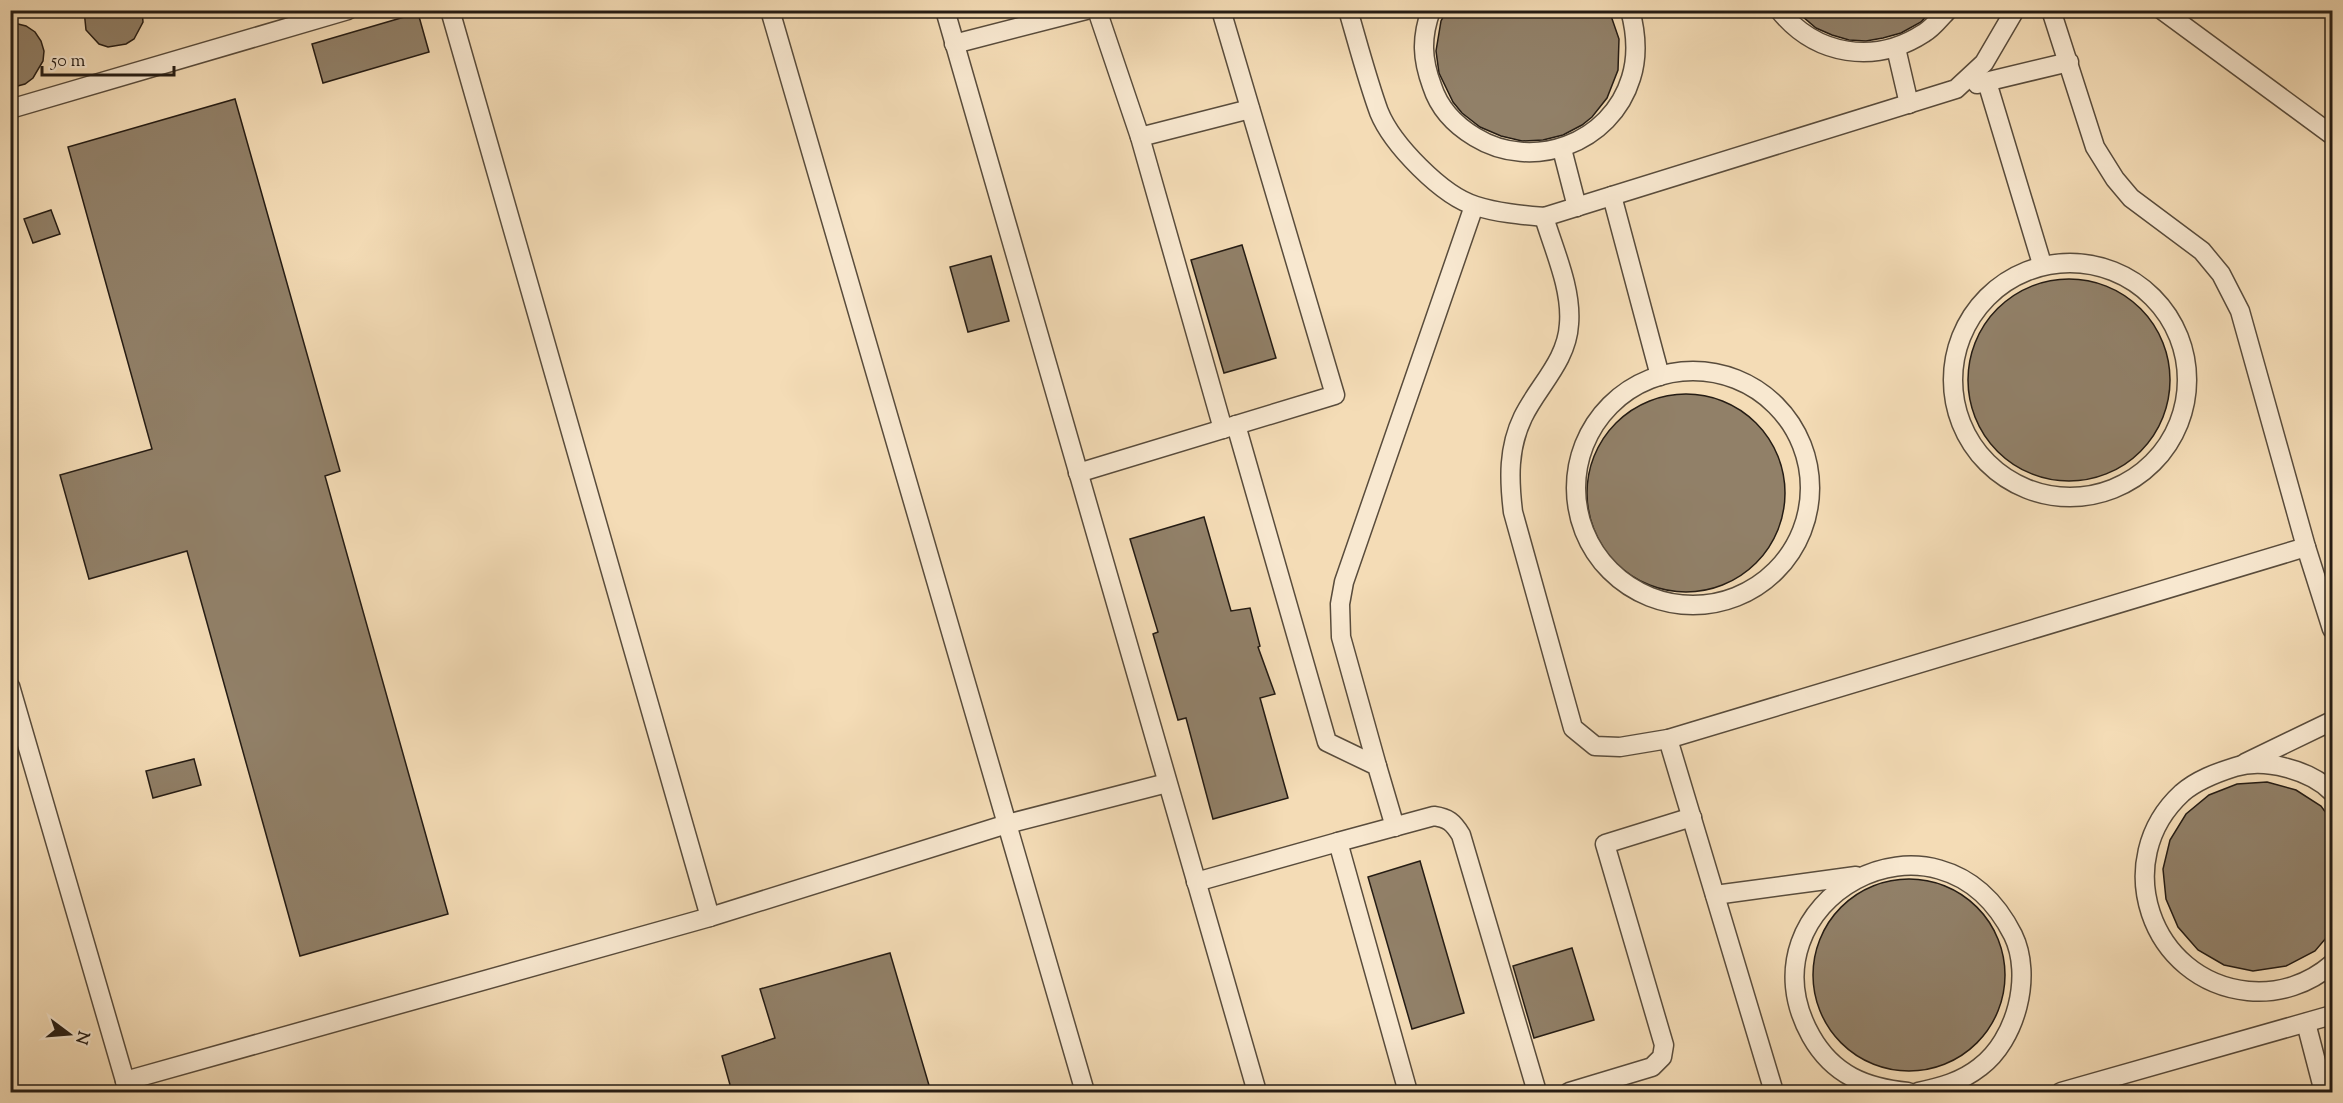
<svg xmlns="http://www.w3.org/2000/svg" width="2343" height="1103" font-family="'Sorts Mill Goudy',serif">
  <style>
    .building { fill: #918068; stroke: #251c14; stroke-width: 1.5 }
    .lines { fill: none; stroke-linecap: round; stroke-linejoin: round }
    .minor-casing { stroke: #594c3c; stroke-width: 21 }
    .minor { stroke: #f8e8d0; stroke-width: 18 }
  </style>
  <rect width="100%" height="100%" fill="#f4dcb6"/>
  <filter id="stains"><feTurbulence type="fractalNoise" baseFrequency=".00333" numOctaves="4"/><feColorMatrix values="0 0 0 0 .2 0 0 0 0 .09 0 0 0 0 .02 0 0 0 .5 -.17"/></filter>
  <radialGradient id="worn" r=".72"><stop offset=".6" stop-color="#630" stop-opacity="0"/><stop offset="1" stop-color="#630" stop-opacity=".3"/></radialGradient>
  <g class="building">
    <polygon points="84,10 142,10 143,22 134,39 126,44 108,47 99,44 86,30"/>
    <polygon points="1447,10 1609,10 1619,39 1618,70 1607,98 1592,117 1582,125 1563,135 1543,140 1522,141 1501,136 1480,127 1462,113 1453,102 1439,73 1436,51 1441,21"/>
    <polygon points="1795,10 1932,10 1921,22 1901,33 1883,38 1866,41 1849,40 1832,35 1816,28"/>
    <polygon points="418,13 429,52 323,83 312,44"/>
    <polygon points="10,22 26,26 35,32 41,41 44,51 43,61 33,78 25,84 10,88"/>
    <polygon points="235,99 340,471 325,476 448,914 300,956 187,551 89,579 60,475 152,449 68,147"/>
    <polygon points="51,210 60,234 33,243 24,219"/>
    <polygon points="1242,245 1276,358 1224,373 1191,260"/>
    <polygon points="991,256 1009,321 968,332 950,267"/>
    <circle cx="2069" cy="380" r="101"/>
    <circle cx="1686" cy="493" r="99"/>
    <polygon points="1204,517 1231,611 1250,608 1260,646 1258,647 1275,694 1260,698 1288,798 1213,819 1186,718 1178,720 1153,634 1158,632 1130,539"/>
    <polygon points="194,759 201,785 153,798 146,771"/>
    <polygon points="2267,782 2296,790 2321,806 2332,821 2332,931 2315,951 2286,966 2253,971 2224,965 2198,950 2178,927 2166,899 2163,869 2170,840 2186,814 2209,795 2237,784"/>
    <polygon points="1420,861 1464,1013 1412,1029 1368,877"/>
    <circle cx="1909" cy="975" r="96"/>
    <polygon points="1572,948 1594,1020 1534,1038 1513,966"/>
    <polygon points="890,953 931,1092 732,1092 722,1056 775,1038 760,989"/>
  </g>
  <g class="lines">
    <defs>
      <g id="minor">
        <polyline points="450,10 710,917"/>
        <polyline points="770,10 1085,1092"/>
        <polyline points="945,10 1257,1092"/>
        <polyline points="1097,10 1140,137 1223,429"/>
        <path d="M 1348,10 C 1358,44 1367,79 1379,112 C 1392,144 1442,196 1476,206 C 1498,213 1522,215 1544,217 L 1956,89 L 1984,63 L 2015,10"/>
        <path d="M 1431,10 C 1421,38 1422,59 1432,86 C 1439,108 1455,125 1475,137 C 1532,172 1611,144 1631,78 C 1638,56 1636,32 1630,10"/>
        <path d="M 1779,10 C 1816,56 1875,65 1924,33 C 1933,28 1940,18 1948,10"/>
        <polyline points="2162,10 2332,135"/>
        <polyline points="954,44 1086,10"/>
        <polyline points="1896,48 1909,104"/>
        <polyline points="1987,82 2042,264"/>
        <polyline points="1977,84 2069,62"/>
        <polyline points="10,109 348,10"/>
        <polyline points="1140,137 1250,109"/>
        <polyline points="1562,149 1577,207"/>
        <polyline points="1612,196 1660,376"/>
        <path d="M 1544,217 C 1554,250 1572,289 1569,324 C 1567,361 1538,386 1523,417 C 1508,448 1509,479 1513,512 L 1573,728 L 1595,746 L 1620,747 L 1668,739 L 2306,547 L 2240,311 L 2221,274 L 2202,251 L 2131,198 L 2115,179 L 2095,147 L 2051,10"/>
        <circle cx="2070" cy="380" r="117"/>
        <circle cx="1693" cy="488" r="117"/>
        <polyline points="1236,425 1327,742 1377,766 1395,827"/>
        <polyline points="1078,473 1335,395 1221,10"/>
        <polyline points="2306,547 2332,629"/>
        <polyline points="10,686 128,1091"/>
        <polyline points="1668,739 1774,1092"/>
        <polyline points="2245,763 2332,721"/>
        <polyline points="1377,766 1341,637 1340,604 1344,582 1474,206"/>
        <path d="M 2332,792 C 2310,770 2265,758 2235,767 C 2216,773 2197,780 2182,793 C 2109,860 2150,981 2248,991 C 2279,994 2309,984 2332,964"/>
        <path d="M 1338,842 L 1434,816 C 1448,818 1453,822 1461,835 L 1537,1092"/>
        <polyline points="1196,882 1338,842 1408,1092"/>
        <polyline points="1715,895 1856,876"/>
        <polyline points="2306,1023 2324,1092"/>
        <polyline points="125,1081 710,917 1007,824 1167,783"/>
        <polyline points="1569,1092 1652,1067 1662,1057 1664,1045 1605,844 1692,817"/>
        <path d="M 1908,1092 C 1866,1088 1833,1075 1811,1036 C 1736,902 1938,787 2013,935 C 2033,976 2016,1040 1980,1067 C 1961,1082 1941,1087 1918,1092"/>
        <polyline points="2061,1092 2332,1015"/>
      </g>
    </defs>
    <use href="#minor" class="minor-casing"/>
    <use href="#minor" class="minor"/>
  </g>
  <rect width="2343" height="1103" fill="none" stroke="#f4dcb6" stroke-width="36"/>
  <rect x="12" y="12" width="2319" height="1079" fill="none" stroke="#251c14" stroke-width="3"/>
  <rect x="18" y="18" width="2307" height="1067" fill="none" stroke="#251c14" stroke-width="1.5"/>
  <g transform="translate(69 1034) rotate(106)" stroke="#f8e8d0" stroke-width="4.5" paint-order="stroke">
  <path d="M0-4.5L10 22L0 15L-10 22Z" fill="#251c14"/>
  <text y="-9" font-size="16" font-weight="bold" text-anchor="middle" fill="#251c14">N</text>
  </g>
  <path d="M42 66v9h132v-9" fill="none" stroke="#251c14" stroke-width="3"/>
  <text x="51" y="66" font-size="18" fill="#251c14" stroke="#f8e8d0" stroke-width="4.5" paint-order="stroke">50 m</text>
  <rect width="100%" height="100%" filter="url(#stains)"/>
  <rect width="100%" height="100%" fill="url(#worn)"/>
</svg>
